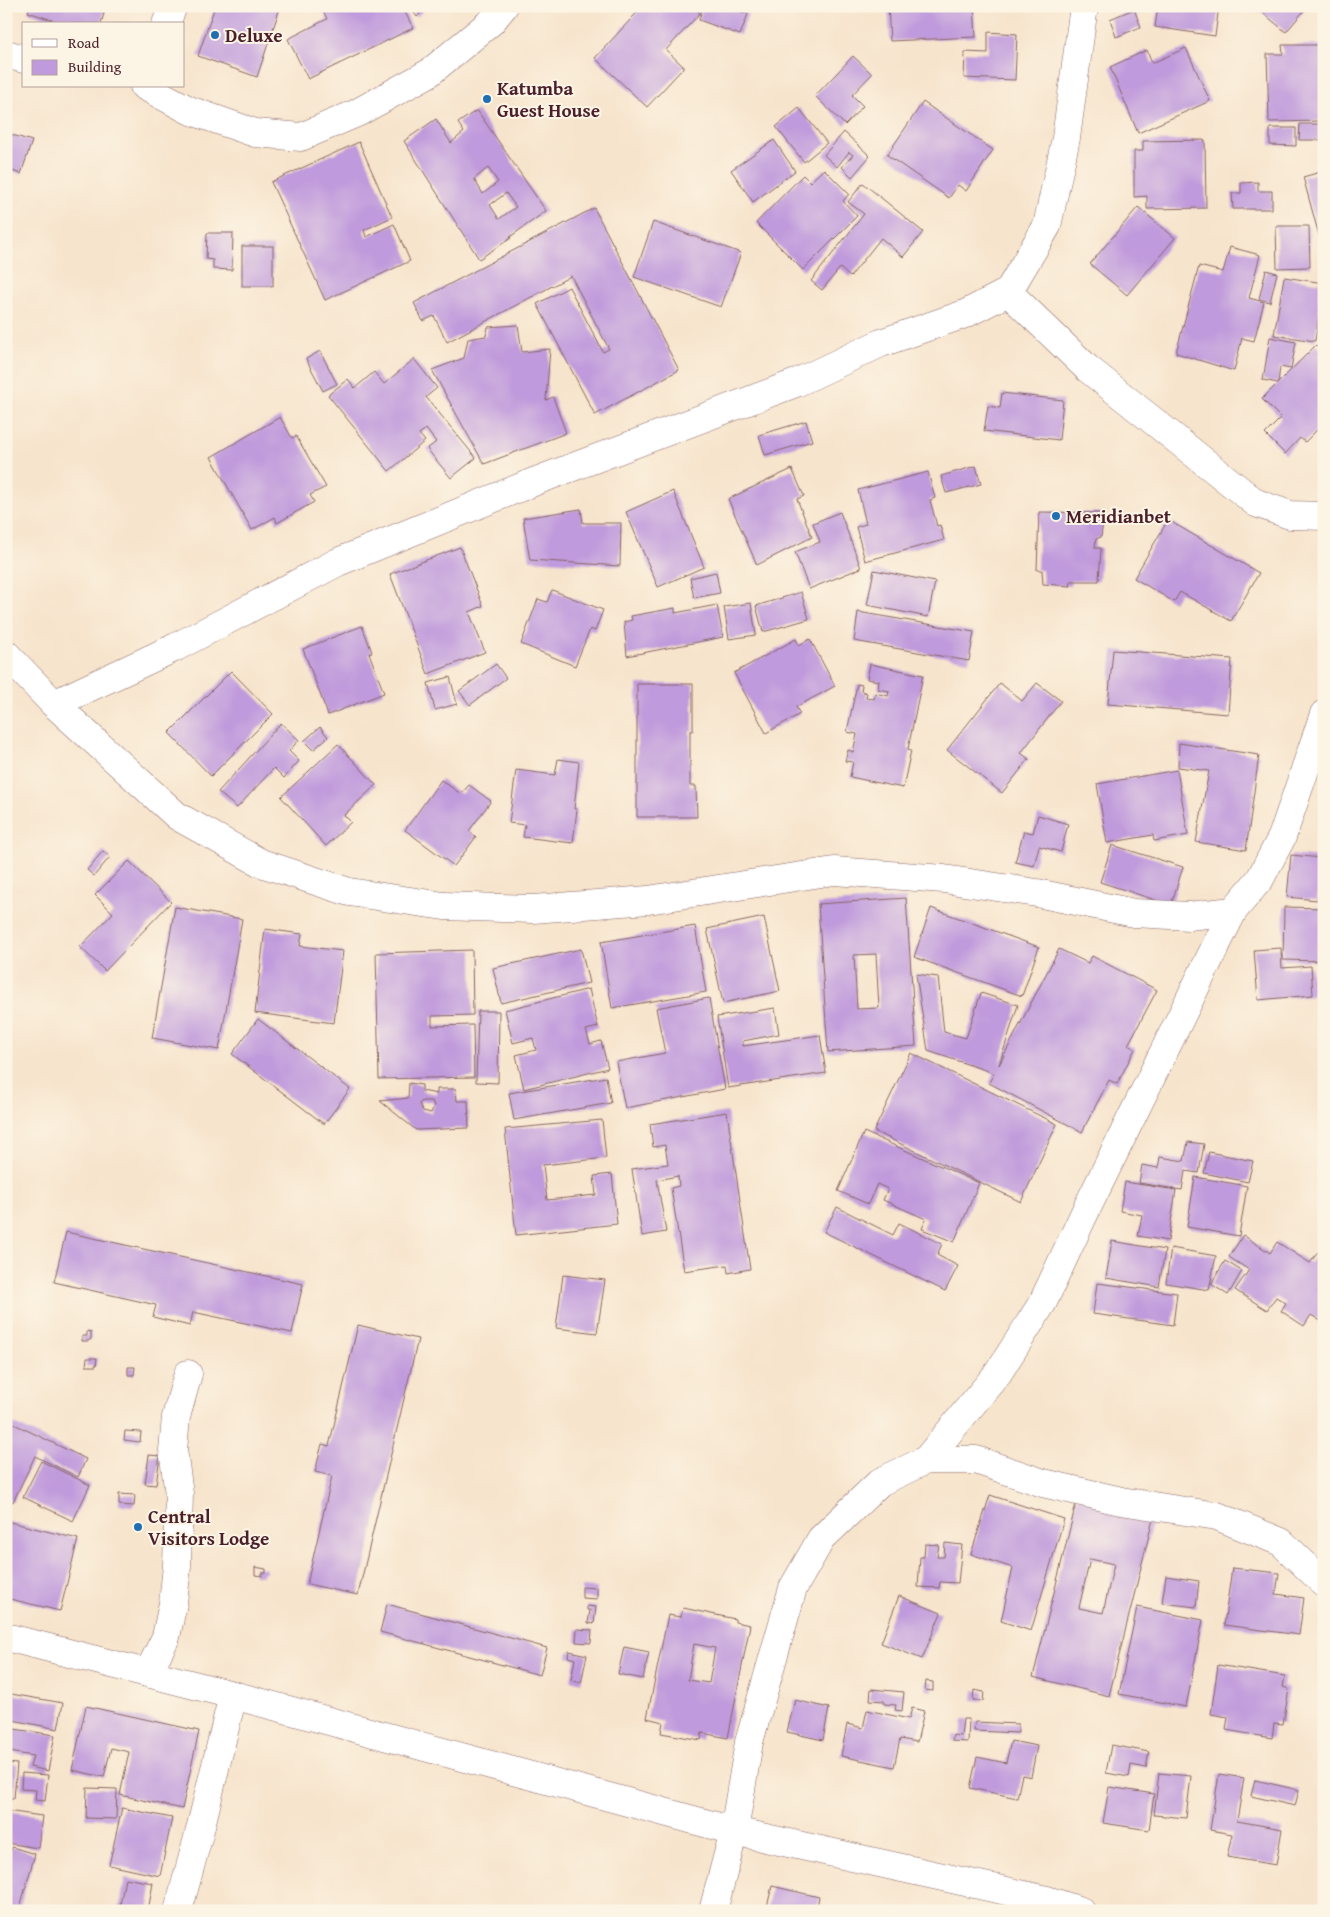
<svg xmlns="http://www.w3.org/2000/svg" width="1330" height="1917" font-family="'Gentium Book Plus',serif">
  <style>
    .building { fill: #bf9adc; fill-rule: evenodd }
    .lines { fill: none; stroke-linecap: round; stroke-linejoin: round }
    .minor-casing { stroke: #876463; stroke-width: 29 }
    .minor { stroke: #fff; stroke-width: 28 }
    .poi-dot { fill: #1f6fb2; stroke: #fcf5e5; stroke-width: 2 }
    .labels { text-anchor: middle; stroke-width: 4; stroke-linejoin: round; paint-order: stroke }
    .poi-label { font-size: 19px; font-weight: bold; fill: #4a1f2b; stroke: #fcf5e5; text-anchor: start }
  </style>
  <rect width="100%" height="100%" fill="#fcf5e5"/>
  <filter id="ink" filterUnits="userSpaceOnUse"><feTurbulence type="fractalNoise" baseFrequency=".02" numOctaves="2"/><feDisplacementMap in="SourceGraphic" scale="10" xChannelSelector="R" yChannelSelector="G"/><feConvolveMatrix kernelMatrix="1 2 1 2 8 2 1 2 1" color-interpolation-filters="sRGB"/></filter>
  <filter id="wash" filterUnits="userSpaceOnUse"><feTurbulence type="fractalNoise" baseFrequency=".0096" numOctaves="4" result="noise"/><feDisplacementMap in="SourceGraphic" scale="20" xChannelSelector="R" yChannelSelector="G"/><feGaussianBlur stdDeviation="1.12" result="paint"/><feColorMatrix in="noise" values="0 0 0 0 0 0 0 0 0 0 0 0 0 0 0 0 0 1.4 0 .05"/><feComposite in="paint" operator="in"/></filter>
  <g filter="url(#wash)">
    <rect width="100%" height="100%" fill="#f7e4cc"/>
    <g id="blocks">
      <g class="building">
        <polygon points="30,6 106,6 101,24 64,24 28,12"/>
        <polygon points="215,6 265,6 279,11 257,77 198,56"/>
        <polygon points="321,6 402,6 413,28 308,79 288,39 327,19"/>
        <polygon points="409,6 427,6 417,17"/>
        <polygon points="643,6 693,6 700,13 666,50 684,67 647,107 595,58"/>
        <polygon points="703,6 726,6 748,14 740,35 699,20"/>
        <polygon points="888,6 974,6 976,37 890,41"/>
        <polygon points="1158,6 1219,6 1215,36 1155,27"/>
        <polygon points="1261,6 1308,6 1286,32 1258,9"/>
        <polygon points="1134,9 1141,27 1116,37 1110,19"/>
        <polygon points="988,32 1017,34 1015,80 964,78 965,52 988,53"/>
        <polygon points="1282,45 1324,45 1324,121 1269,122 1267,54 1283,54"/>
        <polygon points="1186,48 1210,101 1138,133 1110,67 1147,50 1152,63"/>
        <polygon points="853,56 872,74 852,95 863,106 845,125 815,96"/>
        <polygon points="923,102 993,150 966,191 958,185 949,198 887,155"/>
        <polygon points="799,108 827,143 804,162 776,127"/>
        <path d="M 477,110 L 546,211 L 510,237 L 511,238 L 479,259 L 404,141 L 436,119 L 451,143 L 464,132 L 458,123 ZM 488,168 L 498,182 L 483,194 L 474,179 ZM 506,193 L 516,207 L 499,219 L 490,205 Z"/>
        <polygon points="1300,124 1324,124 1324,140 1299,140"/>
        <polygon points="1270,128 1296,128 1296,146 1270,145"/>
        <polygon points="844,132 870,156 852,177 842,167 853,155 849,152 837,167 824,155"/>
        <polygon points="6,133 32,141 21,174 6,169"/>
        <polygon points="774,140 795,171 753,202 731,170"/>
        <polygon points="1205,140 1206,208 1147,209 1147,196 1134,197 1134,151 1143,151 1143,141"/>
        <polygon points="359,142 392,217 364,230 366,237 394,224 410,261 325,300 271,182"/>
        <polygon points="824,169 849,194 843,201 857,216 803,270 756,223 803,175 810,182"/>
        <polygon points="1324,171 1324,250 1323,250 1303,177"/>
        <polygon points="1258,182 1258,191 1272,191 1272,209 1233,209 1232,193 1241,193 1241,183"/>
        <polygon points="863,183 923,232 903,257 881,238 850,277 840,268 822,290 811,281 864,214 848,202"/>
        <polygon points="1138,207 1175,238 1127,295 1090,264"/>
        <polygon points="594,208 679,370 595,415 537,304 569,287 603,352 609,349 571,276 447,342 434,316 423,321 414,303"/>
        <polygon points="653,222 741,253 721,307 634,277"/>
        <polygon points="1276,226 1309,226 1310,267 1277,268"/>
        <polygon points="207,233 233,233 232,270 213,269 213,260 206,259"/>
        <rect x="242" y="246" width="31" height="40"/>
        <polygon points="1230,247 1260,255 1249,298 1264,302 1254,341 1242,338 1234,371 1176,353 1199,266 1223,272"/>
        <polygon points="1266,270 1277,273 1270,302 1259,299"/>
        <polygon points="1284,277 1324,283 1315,341 1274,335"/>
        <polygon points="518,325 522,352 550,349 546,400 553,397 566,433 484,464 432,370 464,358 468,339 486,336 488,327"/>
        <polygon points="1270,337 1296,342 1291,369 1280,367 1278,383 1263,380"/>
        <polygon points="1316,345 1324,352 1324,423 1305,442 1300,438 1285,454 1265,434 1281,418 1262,399"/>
        <polygon points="320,351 337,384 323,391 306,359"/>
        <polygon points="414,359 437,388 426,397 476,458 451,478 427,449 436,442 426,429 419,434 425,441 389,471 328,395 348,379 355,388 374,372 384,384"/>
        <polygon points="1002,393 1063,400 1059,440 984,431 988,406 1000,408"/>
        <polygon points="280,417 292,438 296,436 326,487 310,495 314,502 277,523 275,517 252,530 211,457"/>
        <polygon points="806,421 812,441 765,455 759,435"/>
        <polygon points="976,466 981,484 946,493 941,476"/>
        <polygon points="792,469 804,496 797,499 812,537 757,565 728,499"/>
        <polygon points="928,472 935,498 930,500 937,526 940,525 944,540 865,561 856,527 866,524 858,490"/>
        <polygon points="673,491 704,567 658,587 626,512"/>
        <polygon points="581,509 583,523 621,523 620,566 530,560 523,518"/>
        <polygon points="840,512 861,568 809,589 795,552 820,542 813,523"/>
        <polygon points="1039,512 1104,513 1101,537 1096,539 1095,548 1101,548 1099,581 1070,581 1071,586 1043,584 1042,570 1037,570"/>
        <polygon points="1168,520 1259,573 1231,621 1180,592 1174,602 1134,578"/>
        <polygon points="460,547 483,606 469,612 485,652 428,674 390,574"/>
        <polygon points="874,570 935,582 928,617 867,605"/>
        <polygon points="716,572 720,593 694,598 690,578"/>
        <polygon points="552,590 603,610 595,631 590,629 575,666 521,644 538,599 547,602"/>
        <polygon points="801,592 809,619 763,632 756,606"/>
        <polygon points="751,603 756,635 729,639 724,607"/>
        <polygon points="717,605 723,637 627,656 624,622 632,620 631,616 675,608 675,613"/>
        <polygon points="858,612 974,632 969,661 854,641"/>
        <polygon points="362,626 372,652 369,653 384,693 328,715 303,649"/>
        <polygon points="796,639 799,645 810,639 835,686 796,707 800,714 766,733 734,673"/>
        <polygon points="1113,650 1232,659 1228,714 1108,704"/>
        <polygon points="496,664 506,678 470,705 459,691"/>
        <polygon points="870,664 923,675 908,749 911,750 903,788 850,777 853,762 845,761 848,750 853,752 857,734 847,732 857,684 862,685 861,691 867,693 866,698 874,699 875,693 888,696 889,691 878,689 879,681 867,679"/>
        <polygon points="231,671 273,714 211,776 169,733"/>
        <polygon points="450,677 457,704 435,710 428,683"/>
        <polygon points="1000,683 1022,701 1037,683 1061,701 1021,753 1029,759 1002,793 947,750"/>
        <polygon points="637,684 693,684 693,731 690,731 690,786 696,786 697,817 637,817"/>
        <polygon points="281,723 299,740 289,751 299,761 284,778 274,768 237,808 218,792"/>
        <polygon points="320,727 328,737 313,750 304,741"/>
        <polygon points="1179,743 1259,755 1246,850 1196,842 1209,771 1178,767"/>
        <polygon points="338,744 376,785 344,815 351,822 326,846 281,797"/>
        <polygon points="558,759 579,762 574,809 577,809 573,843 523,837 525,825 509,823 516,770 555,775"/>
        <polygon points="1177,770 1188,835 1154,841 1153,835 1107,843 1097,784"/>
        <polygon points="441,780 461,794 469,785 491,801 469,831 476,837 454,866 405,830"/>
        <polygon points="1038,815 1068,824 1061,852 1039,846 1034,866 1015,862 1024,831 1033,833"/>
        <polygon points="1112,845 1183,867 1171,905 1100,882"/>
        <polygon points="103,851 110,857 94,876 87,870"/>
        <polygon points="1291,855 1321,858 1317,900 1287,897"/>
        <polygon points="129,861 171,902 105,971 80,947 113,913 95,895"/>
        <path d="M 906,898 L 916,1046 L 828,1052 L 818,904 ZM 876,954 L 879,1008 L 857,1009 L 854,955 Z"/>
        <polygon points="175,907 242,919 219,1050 152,1038"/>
        <polygon points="1284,907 1324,908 1324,961 1283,960"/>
        <polygon points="931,908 1039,947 1022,996 914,957"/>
        <polygon points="764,917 780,991 723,1003 707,929"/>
        <polygon points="695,926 706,992 612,1008 601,942"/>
        <polygon points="265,929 302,934 300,946 343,951 334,1023 255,1013"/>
        <polygon points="1281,948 1282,968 1311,966 1313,995 1258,1000 1254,950"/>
        <polygon points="581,949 589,983 501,1003 493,968"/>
        <polygon points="1059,949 1088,963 1092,956 1157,990 1128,1045 1135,1049 1117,1084 1109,1080 1082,1132 989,1083 994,1073 928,1051 916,974 938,977 944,1032 966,1038 981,993 1018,1005 999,1065"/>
        <polygon points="472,950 473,1015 432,1016 432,1026 473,1025 474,1077 379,1079 376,953"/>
        <polygon points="589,989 598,1027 586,1030 590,1044 601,1041 608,1068 524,1089 516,1055 536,1050 533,1038 513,1043 505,1010"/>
        <polygon points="709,998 725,1089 625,1108 616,1062 665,1053 656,1008"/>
        <polygon points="775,1008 779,1034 743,1041 743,1046 820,1035 826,1073 728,1088 717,1017"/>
        <polygon points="478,1011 499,1011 498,1083 476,1082"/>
        <polygon points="258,1019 350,1089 324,1124 232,1054"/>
        <polygon points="911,1053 1057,1124 1021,1202 874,1131"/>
        <polygon points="606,1077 611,1103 514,1120 509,1093"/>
        <path d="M 409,1083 L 422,1085 L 422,1091 L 437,1094 L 437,1089 L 456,1089 L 457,1101 L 468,1101 L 469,1128 L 416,1130 L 380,1101 L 408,1098 ZM 422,1101 L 432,1101 L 434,1106 L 431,1113 L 423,1111 L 419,1104 Z"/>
        <polygon points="727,1112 750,1269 728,1273 727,1265 684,1271 671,1188 679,1186 678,1176 657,1180 666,1232 642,1236 632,1169 668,1164 665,1145 653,1147 650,1124"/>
        <polygon points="602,1120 606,1158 543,1165 547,1200 596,1195 594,1176 612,1174 617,1224 516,1235 505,1129"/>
        <polygon points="864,1132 979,1183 954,1242 922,1229 926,1219 883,1200 888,1189 877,1184 868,1204 838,1191"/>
        <polygon points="1188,1142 1204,1144 1199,1173 1185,1171 1182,1190 1139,1183 1142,1165 1158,1168 1160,1157 1184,1161"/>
        <polygon points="1209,1152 1253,1161 1248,1182 1204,1173"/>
        <polygon points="1195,1177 1247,1186 1239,1236 1187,1227"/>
        <polygon points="1125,1182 1176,1190 1168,1241 1138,1236 1142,1215 1120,1211"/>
        <polygon points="837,1207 893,1235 899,1223 942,1244 937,1255 958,1266 945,1291 824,1232"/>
        <polygon points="66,1232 303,1284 292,1333 193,1312 190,1326 153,1317 156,1305 54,1282"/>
        <polygon points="1243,1235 1270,1253 1277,1242 1310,1263 1318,1252 1324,1256 1324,1323 1311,1315 1304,1326 1281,1311 1286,1303 1276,1297 1267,1310 1235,1290 1249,1270 1229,1257"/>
        <polygon points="1112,1241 1165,1250 1159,1287 1106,1278"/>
        <polygon points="1171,1248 1216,1256 1209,1290 1166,1283"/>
        <polygon points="1225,1261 1242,1271 1228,1295 1211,1284"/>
        <polygon points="563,1275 605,1280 597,1333 556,1328"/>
        <polygon points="1097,1283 1177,1293 1173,1325 1093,1314"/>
        <polygon points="358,1325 418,1339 358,1595 307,1584 332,1476 315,1472 322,1444 329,1446"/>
        <polygon points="87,1331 91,1332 91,1339 88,1341 82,1341 82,1336 87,1336"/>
        <polygon points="87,1358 97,1358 96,1366 86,1366"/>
        <polygon points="128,1367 135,1367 134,1375 128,1375"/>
        <polygon points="6,1420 86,1459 78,1477 35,1456 13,1502 6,1499"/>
        <polygon points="125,1431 141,1432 140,1442 124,1440"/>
        <polygon points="149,1455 160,1456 156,1485 145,1484"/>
        <polygon points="41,1461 90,1485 73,1521 23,1497"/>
        <polygon points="119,1494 135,1495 134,1506 119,1505"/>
        <polygon points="990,1495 1064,1519 1031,1631 1001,1621 1013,1568 971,1554"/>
        <path d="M 1078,1496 L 1154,1515 L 1109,1696 L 1033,1677 ZM 1090,1559 L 1114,1564 L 1103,1613 L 1079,1608 Z"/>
        <polygon points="6,1521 78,1539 60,1611 6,1598"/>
        <polygon points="945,1543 962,1545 958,1583 940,1582 939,1588 918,1587 920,1557 924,1557 925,1544 939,1545 937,1557 944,1557"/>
        <polygon points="255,1567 266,1569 266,1573 262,1573 262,1576 255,1575"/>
        <polygon points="1232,1568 1279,1573 1276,1594 1304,1598 1299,1635 1224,1625"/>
        <polygon points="1166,1576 1199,1581 1196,1607 1162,1603"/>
        <polygon points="582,1587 597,1588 597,1599 582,1598"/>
        <polygon points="899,1596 941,1613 922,1659 881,1643"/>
        <polygon points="387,1604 547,1648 540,1675 380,1632"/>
        <polygon points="587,1606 596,1607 594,1624 588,1623 590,1610 587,1610"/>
        <polygon points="1137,1607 1203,1620 1186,1707 1119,1694"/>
        <path d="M 683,1608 L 735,1619 L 735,1622 L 750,1625 L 728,1738 L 702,1733 L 701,1740 L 661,1733 L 663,1722 L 647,1718 L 668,1615 L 681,1617 ZM 694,1644 L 715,1648 L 709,1683 L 688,1680 Z"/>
        <polygon points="577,1629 592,1630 591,1643 576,1642"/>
        <polygon points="624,1647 649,1652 643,1679 618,1674"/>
        <polygon points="569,1651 587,1655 581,1683 571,1680 575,1659 568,1657"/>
        <polygon points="1218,1665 1285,1676 1283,1687 1289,1689 1283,1724 1274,1723 1272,1738 1226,1730 1228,1717 1211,1714"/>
        <polygon points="926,1681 933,1682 933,1691 925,1690"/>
        <polygon points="6,1688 10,1689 11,1694 63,1703 58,1729 7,1719 11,1696 6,1710"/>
        <polygon points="871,1689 904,1692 902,1711 895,1710 896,1705 884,1704 884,1701 870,1700"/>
        <polygon points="974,1690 984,1692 983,1701 973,1700"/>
        <polygon points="795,1700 829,1708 823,1740 787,1732"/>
        <polygon points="86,1706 199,1731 182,1809 120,1795 129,1752 111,1748 104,1777 72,1770"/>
        <polygon points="912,1708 924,1711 917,1742 900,1739 894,1767 841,1756 847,1724 863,1728 867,1710 909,1719"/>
        <polygon points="963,1719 969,1719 968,1742 952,1741 953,1735 961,1736"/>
        <polygon points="975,1722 1018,1724 1018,1733 974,1731"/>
        <polygon points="14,1729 55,1735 48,1771 30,1767 33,1756 10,1752"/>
        <polygon points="1011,1741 1037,1746 1031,1777 1022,1775 1017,1798 970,1788 977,1757 1006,1763"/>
        <polygon points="1111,1745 1149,1752 1146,1768 1131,1765 1129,1777 1106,1773"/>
        <polygon points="6,1763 17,1764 14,1798 6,1798"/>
        <polygon points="22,1773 48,1775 45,1801 35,1800 36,1790 21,1789"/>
        <polygon points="1159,1773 1191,1776 1186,1818 1154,1815"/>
        <polygon points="1219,1774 1244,1778 1237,1821 1282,1829 1276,1865 1227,1857 1232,1834 1210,1830"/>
        <polygon points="1255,1780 1299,1790 1295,1806 1251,1796"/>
        <polygon points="1109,1787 1154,1794 1149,1830 1103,1823"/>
        <polygon points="87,1788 117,1789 116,1819 86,1818"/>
        <polygon points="122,1808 172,1818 160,1876 109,1865"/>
        <polygon points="6,1811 42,1816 38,1848 6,1843"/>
        <polygon points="12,1847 35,1854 19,1911 6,1911 6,1867"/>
        <polygon points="125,1878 153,1883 148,1911 119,1911"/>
        <polygon points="772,1886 819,1897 816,1911 766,1911"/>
      </g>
    </g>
  </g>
  <g filter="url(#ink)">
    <use href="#blocks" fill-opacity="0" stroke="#876463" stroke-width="1"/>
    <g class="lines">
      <defs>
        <g id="minor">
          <polyline points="166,24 173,6"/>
          <polyline points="6,54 24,59"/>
          <polyline points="144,86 189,110 255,133 301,137 357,113 429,73 491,22 504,6"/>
          <polyline points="1008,292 1087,368 1256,503 1290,515 1324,516"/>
          <polyline points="6,654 54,704 177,816 261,863 349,892 444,906 533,909 648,900 834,871 944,879 1037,893 1134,913 1189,916 1233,911 1260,879 1282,837 1324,714"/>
          <polyline points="54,704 176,647 338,562 536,481 796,383 881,343 965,314 1008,292 1047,226 1066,138 1084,6"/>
          <polyline points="926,1460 998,1373 1043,1302 1086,1210 1233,911"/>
          <polyline points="6,1637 233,1695 734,1831 1047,1900 1081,1911"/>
          <polyline points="148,1673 166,1637 173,1603 177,1566 179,1494 173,1450 176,1417 188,1374"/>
          <polyline points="178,1911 199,1834 233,1695"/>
          <polyline points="713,1911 734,1831 749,1742 793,1588 821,1539 880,1482 926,1460 976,1460 1043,1483 1121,1501 1217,1516 1281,1542 1324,1583"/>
        </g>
      </defs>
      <use href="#minor" class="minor-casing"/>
      <use href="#minor" class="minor"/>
    </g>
  </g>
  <g class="poi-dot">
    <circle cx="215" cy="35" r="5"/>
    <circle cx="487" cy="99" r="5"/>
    <circle cx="1056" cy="516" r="5"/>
    <circle cx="138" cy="1527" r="5"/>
  </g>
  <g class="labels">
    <g class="poi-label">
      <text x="225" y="42">Deluxe</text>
      <text x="497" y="95">Katumba<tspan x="497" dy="22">Guest House</tspan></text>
      <text x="1066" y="523">Meridianbet</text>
      <text x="148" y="1523">Central<tspan x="148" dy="22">Visitors Lodge</tspan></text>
    </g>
  </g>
  <rect width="1330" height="1917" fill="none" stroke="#fcf5e5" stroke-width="25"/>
  <rect x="22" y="22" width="162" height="65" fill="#fcf5e5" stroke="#b59f9b"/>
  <rect x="32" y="39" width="25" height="8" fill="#ffffff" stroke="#b59f9b"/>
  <text x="68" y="48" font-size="15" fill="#4a1f2b">Road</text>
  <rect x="32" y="60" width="25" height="15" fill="#bf9adc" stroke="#b59f9b"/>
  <text x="68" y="72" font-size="15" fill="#4a1f2b">Building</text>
</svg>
